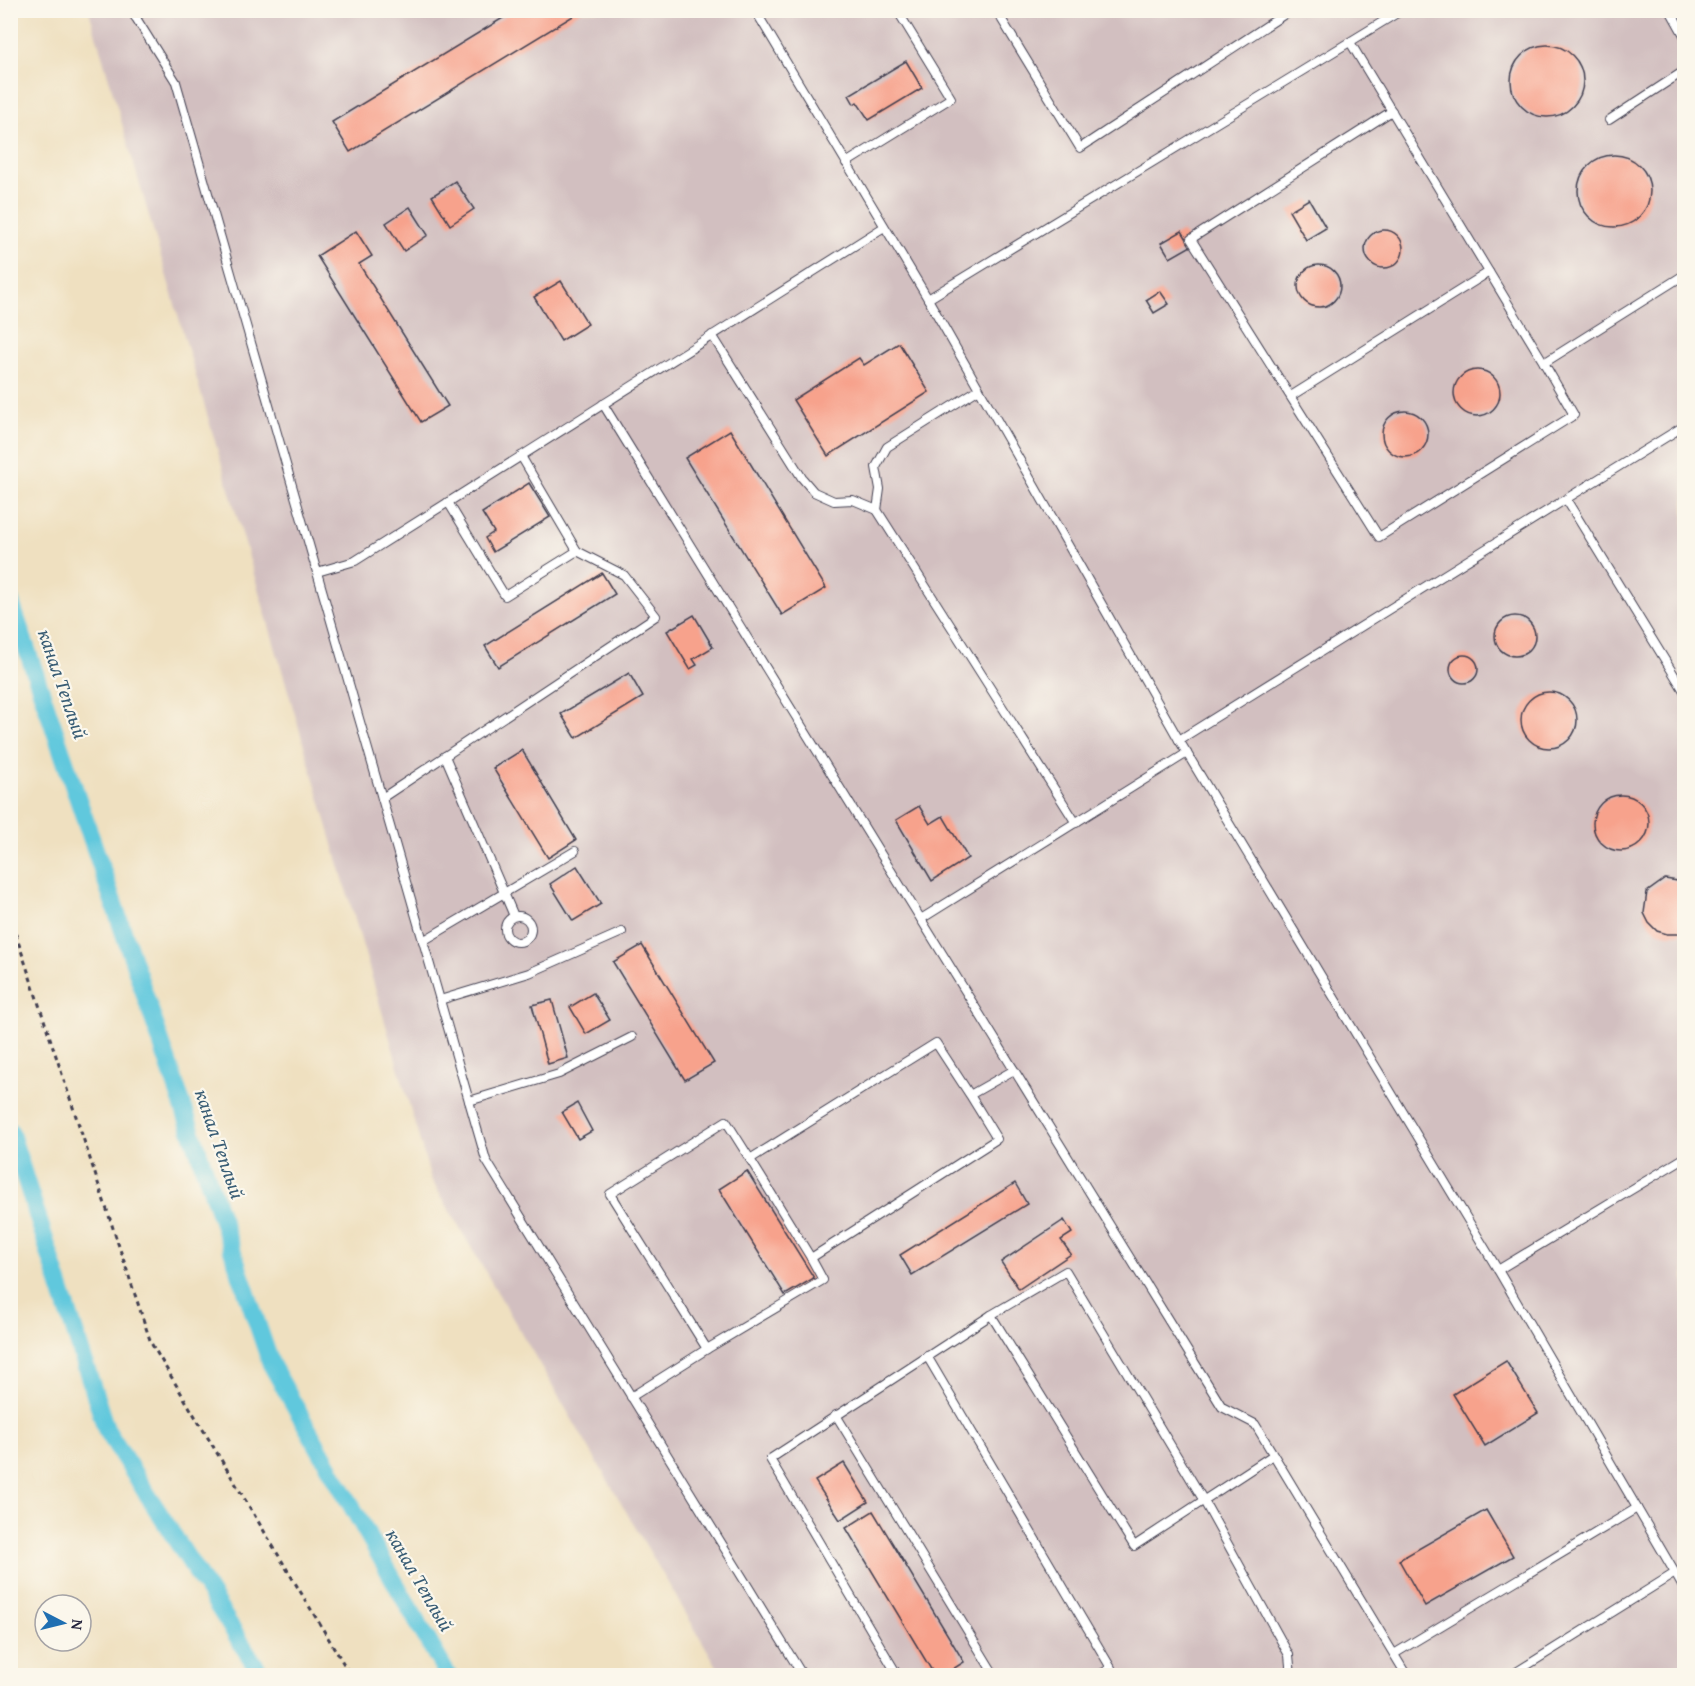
<svg xmlns="http://www.w3.org/2000/svg" width="1695" height="1686" font-family="'Gentium Book Plus',serif">
  <style>
    .industrial { fill: #d2bfc0 }
    .lines { fill: none; stroke-linecap: round; stroke-linejoin: round }
    .canal { stroke: #60c8dd; stroke-width: 18 }
    .building { fill: #f7a28c }
    .lane-casing { stroke: #413e4f; stroke-width: 10 }
    .path { stroke: #413e4f; stroke-width: 3; stroke-dasharray: 4.5 4.5; stroke-linecap: butt }
    .lane { stroke: #fff; stroke-width: 8 }
    .labels { text-anchor: middle; stroke-width: 4.5; stroke-linejoin: round; paint-order: stroke }
    .water-label { font-size: 20px; font-style: italic; fill: #385c74; stroke: #fbf7ec }
  </style>
  <rect width="100%" height="100%" fill="#fbf7ec"/>
  <filter id="ink" filterUnits="userSpaceOnUse"><feTurbulence type="fractalNoise" baseFrequency=".0167" numOctaves="2"/><feDisplacementMap in="SourceGraphic" scale="12" xChannelSelector="R" yChannelSelector="G"/><feConvolveMatrix kernelMatrix="1 2 1 2 8 2 1 2 1" color-interpolation-filters="sRGB"/></filter>
  <filter id="wash" filterUnits="userSpaceOnUse"><feTurbulence type="fractalNoise" baseFrequency=".008" numOctaves="4" result="noise"/><feDisplacementMap in="SourceGraphic" scale="24" xChannelSelector="R" yChannelSelector="G"/><feGaussianBlur stdDeviation="1.35" result="paint"/><feColorMatrix in="noise" values="0 0 0 0 0 0 0 0 0 0 0 0 0 0 0 0 0 1.4 0 .05"/><feComposite in="paint" operator="in"/></filter>
  <g filter="url(#wash)">
    <rect width="100%" height="100%" fill="#efe0c0"/>
    <polygon class="industrial" points="89,11 1684,11 1684,1675 722,1675 431,1179"/>
    <g class="lines">
      <g class="canal">
        <polyline points="10,600 271,1364 448,1676"/>
        <polyline points="10,1131 106,1429 262,1676"/>
      </g>
    </g>
    <g id="blocks">
      <g class="building">
        <polygon points="516,10 583,10 350,152 332,122"/>
        <circle cx="1547" cy="81" r="36"/>
        <polygon points="906,61 922,88 869,120 857,102 854,104 849,95"/>
        <circle cx="1614" cy="191" r="36"/>
        <polygon points="455,181 474,209 450,225 432,196"/>
        <polygon points="1309,199 1326,228 1306,240 1289,211"/>
        <polygon points="410,207 428,235 404,251 386,223"/>
        <circle cx="1384" cy="249" r="19"/>
        <polygon points="356,231 372,256 359,264 448,406 421,422 317,256"/>
        <polygon points="1182,231 1191,246 1170,258 1161,243"/>
        <circle cx="1319" cy="286" r="21"/>
        <polygon points="561,281 588,324 561,341 534,297"/>
        <polygon points="1160,291 1169,304 1154,313 1146,300"/>
        <polygon points="899,343 929,392 828,456 793,400 859,358 864,365"/>
        <circle cx="1477" cy="393" r="23"/>
        <circle cx="1405" cy="434" r="23"/>
        <polygon points="730,430 826,588 782,615 685,458"/>
        <polygon points="529,483 550,517 493,552 485,538 494,532 482,513"/>
        <polygon points="602,573 615,594 498,667 485,646"/>
        <polygon points="694,615 713,647 693,659 697,665 690,669 667,631"/>
        <circle cx="1515" cy="636" r="20"/>
        <circle cx="1464" cy="669" r="14"/>
        <polygon points="629,673 643,697 576,738 561,714"/>
        <circle cx="1549" cy="720" r="28"/>
        <polygon points="522,750 576,840 548,858 493,768"/>
        <circle cx="1621" cy="823" r="28"/>
        <polygon points="919,806 930,824 943,816 968,858 932,881 896,820"/>
        <polygon points="577,866 601,904 573,921 550,884"/>
        <polygon points="1665,879 1684,882 1684,931 1678,934 1667,934 1657,931 1649,923 1644,913 1647,892"/>
        <polygon points="642,945 714,1063 685,1080 613,962"/>
        <polygon points="593,993 610,1020 586,1034 570,1007"/>
        <polygon points="552,1000 568,1058 548,1064 532,1005"/>
        <polygon points="577,1103 592,1131 578,1139 562,1112"/>
        <polygon points="747,1171 814,1278 785,1295 719,1189"/>
        <polygon points="1015,1183 1027,1204 912,1275 900,1255"/>
        <polygon points="1064,1220 1072,1233 1061,1240 1071,1254 1019,1289 1001,1262"/>
        <polygon points="1506,1361 1538,1413 1485,1446 1453,1394"/>
        <polygon points="844,1463 868,1502 840,1520 815,1481"/>
        <polygon points="1486,1510 1513,1556 1425,1606 1399,1560"/>
        <polygon points="873,1511 964,1662 942,1676 935,1676 846,1528"/>
      </g>
    </g>
  </g>
  <g filter="url(#ink)">
    <use href="#blocks" fill-opacity="0" stroke="#413e4f" stroke-width="1.5"/>
    <g class="lines">
      <defs>
        <g id="lane">
          <polyline points="131,10 176,82 486,1160 803,1676"/>
          <polyline points="755,10 928,299"/>
          <polyline points="996,10 1080,148 1291,10"/>
          <polyline points="1670,10 1684,35"/>
          <polyline points="135,17 145,10"/>
          <polyline points="1350,42 1544,363 1684,275"/>
          <polyline points="1392,111 1191,239 1379,537 1574,415 1544,363"/>
          <polyline points="1609,120 1684,71"/>
          <polyline points="846,163 951,98 897,10"/>
          <polyline points="712,335 802,478 814,492 834,501 853,500 877,510 1076,823"/>
          <polyline points="1291,396 1489,272"/>
          <polyline points="603,404 1222,1407 1255,1424 1407,1676"/>
          <polyline points="1566,499 1684,426"/>
          <polyline points="448,502 505,596 577,551"/>
          <polyline points="877,510 880,489 876,467 887,447 979,389"/>
          <polyline points="317,572 355,561 884,227"/>
          <polyline points="1179,740 928,299 1402,10"/>
          <polyline points="445,756 514,916"/>
          <polyline points="382,798 656,616 624,575 577,551 521,456"/>
          <circle cx="518" cy="929" r="13"/>
          <polyline points="921,919 1187,753"/>
          <polyline points="423,941 575,851"/>
          <polyline points="440,1000 529,973 622,932"/>
          <polyline points="970,1095 936,1043 750,1159 811,1258 997,1139 970,1095 1014,1070"/>
          <polyline points="469,1101 559,1074 632,1037"/>
          <polyline points="750,1159 726,1121 610,1194 707,1349 823,1280 811,1258"/>
          <polyline points="1498,1270 1179,740 1566,499 1684,691"/>
          <polyline points="927,1356 1111,1668 1098,1676"/>
          <polyline points="631,1397 707,1349"/>
          <polyline points="836,1415 995,1676"/>
          <polyline points="1273,1455 1134,1546 991,1315 1066,1271 1204,1501 1289,1655 1291,1676"/>
          <polyline points="1675,1573 1684,1589"/>
          <polyline points="1394,1654 1637,1508"/>
          <polyline points="898,1676 770,1459 991,1315"/>
          <polyline points="1510,1676 1675,1573 1498,1270 1684,1158"/>
        </g>
      </defs>
      <use href="#lane" class="lane-casing"/>
      <polyline class="path" points="10,917 151,1343 351,1676"/>
      <use href="#lane" class="lane"/>
    </g>
  </g>
  <g class="labels">
    <g class="water-label">
      <text transform="translate(63 684) rotate(71)" y="7">канал Теплый</text>
      <text transform="translate(220 1144) rotate(71)" y="7">канал Теплый</text>
      <text transform="translate(420 1580) rotate(60)" y="7">канал Теплый</text>
    </g>
  </g>
  <rect width="1695" height="1686" fill="none" stroke="#fbf7ec" stroke-width="36"/>
  <g transform="translate(63 1623) rotate(97)"><circle r="28" fill="#fbf7ec" stroke="#a4a2a5" stroke-width="1.5"/>
  <path d="M0-4.5L10 22L0 15L-10 22Z" fill="#1f6fb2"/>
  <text y="-9" font-size="16" font-weight="bold" text-anchor="middle" fill="#22223b">N</text>
  </g>
</svg>
